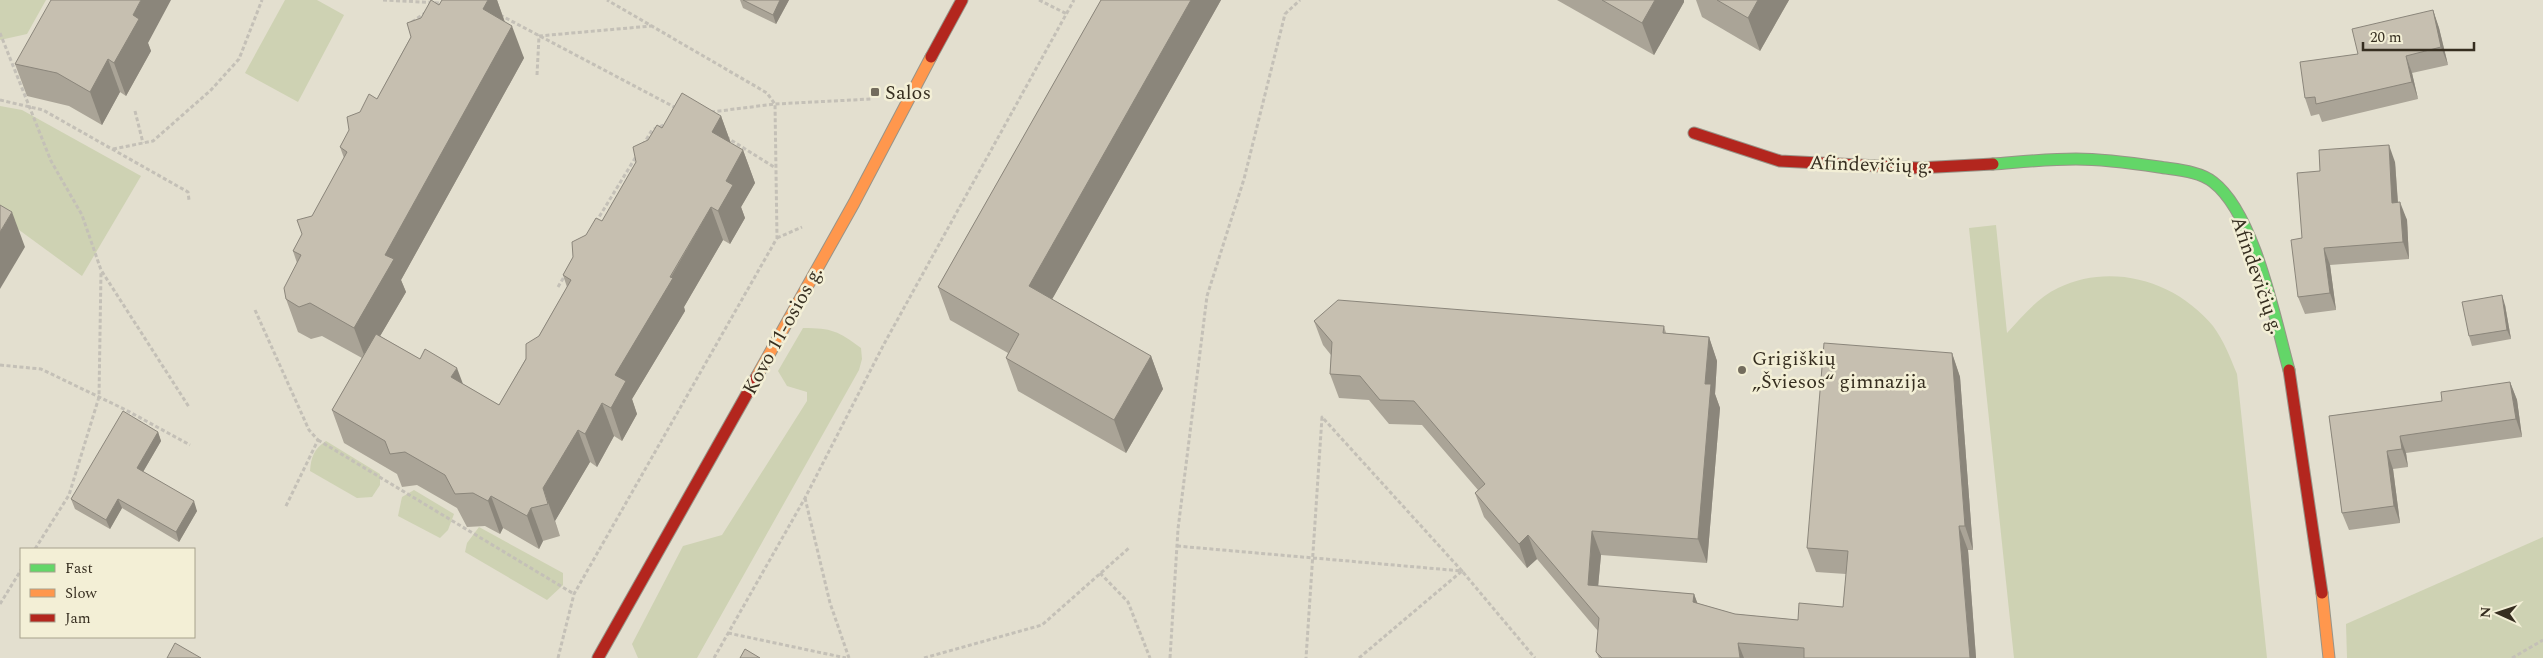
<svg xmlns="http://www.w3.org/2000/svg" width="2543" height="658" font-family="Spectral,serif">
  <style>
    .green { fill: #ced2b3 }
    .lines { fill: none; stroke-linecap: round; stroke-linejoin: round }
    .fast-casing { stroke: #989488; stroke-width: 13 }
    .slow-casing { stroke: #989488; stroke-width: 13 }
    .jam-casing { stroke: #989488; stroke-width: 13 }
    .path { stroke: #c4c0b7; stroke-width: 3; stroke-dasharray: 4 2.5; stroke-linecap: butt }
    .fast { stroke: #63d668; stroke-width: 11 }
    .slow { stroke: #ff974d; stroke-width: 11 }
    .jam { stroke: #b3261e; stroke-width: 11 }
    .wall { fill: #aaa497 }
    .shaded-wall { fill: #8b867b }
    .building { fill: #c6bfb0; stroke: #8b867b }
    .poi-dot { fill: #736c5d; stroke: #f3efd6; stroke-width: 2 }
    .labels { text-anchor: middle; stroke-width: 5; stroke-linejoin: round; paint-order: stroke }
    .poi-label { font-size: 20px; fill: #362e20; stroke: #f3efd6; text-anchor: start }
    .street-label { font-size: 20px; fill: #362e20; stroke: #f3efd6 }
  </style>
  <rect width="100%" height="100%" fill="#e3dfcf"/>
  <g class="green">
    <polygon points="0,0 46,0 27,34 0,40"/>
    <polygon points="285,0 317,0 344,15 298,102 245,73"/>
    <polygon points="0,106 22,110 141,176 82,276 0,216"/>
    <path d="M 1996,225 L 2007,333 C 2022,317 2037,298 2058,288 C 2112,262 2176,281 2213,326 C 2224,341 2230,357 2237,374 L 2267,658 L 2014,658 L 1969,228 Z"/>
    <path d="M 803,328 C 832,328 838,331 861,348 L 862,359 L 859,370 L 697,658 L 638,658 L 632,644 L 683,546 L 722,535 L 807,401 L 807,392 L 787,386 L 778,371 Z"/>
    <path d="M 326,441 L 380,474 L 380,485 L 372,497 L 357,498 L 310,471 C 311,457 314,449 326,441 Z"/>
    <polygon points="414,490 454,514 448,530 440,538 398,516 402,497"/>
    <polygon points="479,527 563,573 563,585 547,600 465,552 467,543"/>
    <polygon points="2543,537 2543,658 2347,658 2346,624"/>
  </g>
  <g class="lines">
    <defs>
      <path id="fast" d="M 1993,164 C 2020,162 2048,159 2076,159 C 2104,159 2132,163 2159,167 C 2177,170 2199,171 2213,182 C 2255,214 2275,320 2289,370"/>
      <g id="slow">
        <polyline points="757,376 854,203 931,57"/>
        <polyline points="2322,593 2329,658"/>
      </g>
      <g id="jam">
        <polyline points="931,57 962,0"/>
        <polyline points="1694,133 1780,161 1918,168 1993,164"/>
        <polyline points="2289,370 2322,593"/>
        <polyline points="598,658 757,376"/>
      </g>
    </defs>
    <use href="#fast" class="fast-casing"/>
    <use href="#slow" class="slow-casing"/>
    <use href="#jam" class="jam-casing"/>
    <g class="path">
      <polyline points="383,0 441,3"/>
      <polyline points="1039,0 1067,14"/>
      <polyline points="500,15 678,109"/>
      <polyline points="412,22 425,13"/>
      <polyline points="0,33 51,161 82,215 101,270 189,407"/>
      <polyline points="537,75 539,36 651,26"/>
      <polyline points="0,100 43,110 188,192 189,200"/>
      <polyline points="135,111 143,143"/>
      <polyline points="711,112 775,104 871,99"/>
      <polyline points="726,137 774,167"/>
      <polyline points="643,145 652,130 666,124"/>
      <polyline points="113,149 153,141 211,90 239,59 262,0"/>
      <polyline points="596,222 637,155"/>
      <polyline points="777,238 802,227"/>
      <polyline points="558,287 565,275"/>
      <polyline points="255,310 309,430 318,440 285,508"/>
      <polyline points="0,365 41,369 126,410 190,445"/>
      <polyline points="318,440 574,594"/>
      <polyline points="805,498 830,603 849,658"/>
      <polyline points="1177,546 1462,571 1322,417 1306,658"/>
      <polyline points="35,549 69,495 99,397 101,271"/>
      <polyline points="1100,573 1128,602 1150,658"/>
      <polyline points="0,604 21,570"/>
      <polyline points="728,633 846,658"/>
      <polyline points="558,658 574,594 777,238 775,104 767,93 607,0"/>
      <polyline points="714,658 805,498 884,344 1074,0"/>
      <polyline points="924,658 1042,625 1129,548"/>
      <polyline points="1170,658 1178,529 1207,296 1244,179 1285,14 1300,0"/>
      <polyline points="1359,658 1462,571 1535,658"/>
      <polyline points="2512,658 2543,640"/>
    </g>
    <use href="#fast" class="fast"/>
    <use href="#slow" class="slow"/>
    <use href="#jam" class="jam"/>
  </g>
  <g class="wall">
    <polygon points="442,0 497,0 505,22 524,58 401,280 406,292 380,336 499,405 567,287 563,275 586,235 602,221 636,162 648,140 662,128 721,116 731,144 743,150 755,183 741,207 745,218 730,244 723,240 684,307 685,311 632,399 637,414 622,441 614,436 597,467 590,462 555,521 560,536 543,541 539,549 503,528 500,534 485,526 467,527 457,508 417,485 402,487 397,474 344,443 332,410 362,358 322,336 311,339 298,332 286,299 297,263 293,251 344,158 340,147 360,112 377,99 421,18 439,5"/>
    <polygon points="740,0 789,0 776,24 743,8"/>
    <polygon points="1101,0 1221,0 1052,299 1151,356 1163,389 1126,453 1018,391 1006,358 1008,353 950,320 938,287"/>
    <polygon points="1557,0 1684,0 1684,2 1654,55"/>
    <polygon points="1696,0 1789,0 1760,51 1702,17"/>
    <polygon points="2433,10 2439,28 2448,65 2412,73 2418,99 2322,122 2319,114 2311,116 2305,98 2358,54"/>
    <polygon points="148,43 151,51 126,96 120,92 102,125 69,106 27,96 15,64"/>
    <polygon points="2395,162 2398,202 2407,220 2409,259 2330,265 2336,310 2305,314 2298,297 2302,238 2320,171"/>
    <polygon points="2505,305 2511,339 2472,346 2469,336"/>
    <polygon points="1314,321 1664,326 1666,333 1709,337 1717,361 1715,394 1720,408 1707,563 1601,555 1598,586 1694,594 1697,603 1735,614 1798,620 1843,607 1846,574 1816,572 1807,548 1952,353 1960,377 1973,550 1968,550 1976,658 1599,658 1596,652 1598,631 1537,559 1527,568 1484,517 1475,493 1478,490 1422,425 1389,424 1369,400 1339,398 1330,374 1331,355 1323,345"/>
    <polygon points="2510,382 2517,400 2522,437 2406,453 2408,467 2393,469 2400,523 2349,530 2342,513 2329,416 2442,401"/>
    <polygon points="158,432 161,441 143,472 197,511 179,542 122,508 110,529 75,509 71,499"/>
  </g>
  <g class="shaded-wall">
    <polygon points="141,0 171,0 148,43 151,51 126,96 114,63 133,15"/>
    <polygon points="488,0 497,0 505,23 483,9"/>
    <polygon points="780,0 789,0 776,24 773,15"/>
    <polygon points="1191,0 1221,0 1041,319 1029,286"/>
    <polygon points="1655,0 1684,0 1684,2 1654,55 1642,23"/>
    <polygon points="1758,0 1789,0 1760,51 1748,18"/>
    <polygon points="2433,10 2439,28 2448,65 2441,47"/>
    <polygon points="512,26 524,58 401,280 406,292 366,360 354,328 385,255"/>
    <polygon points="2406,56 2412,73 2418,99 2412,82"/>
    <polygon points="108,59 120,92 102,125 90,92"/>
    <polygon points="721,116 733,149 712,132"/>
    <polygon points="2389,145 2395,162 2399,220 2392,203"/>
    <polygon points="743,150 755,183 741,207 745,218 730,244 718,211 726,181"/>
    <polygon points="2400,202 2407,220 2409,259 2403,242"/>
    <polygon points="711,207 723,240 684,307 685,311 632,399 637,414 622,441 611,408 615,375"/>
    <polygon points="12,212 25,247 0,289 0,232"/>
    <polygon points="2324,248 2330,265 2336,310 2330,293"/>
    <polygon points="2502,295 2505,305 2511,339 2507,330"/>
    <polygon points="1709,337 1717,361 1715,394 1720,408 1707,563 1698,539 1705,384"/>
    <polygon points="1952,353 1960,377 1973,550 1965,526"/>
    <polygon points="1151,356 1163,389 1126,453 1114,420"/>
    <polygon points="457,368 469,400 451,377"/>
    <polygon points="2510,382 2517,400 2522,437 2516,419"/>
    <polygon points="602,403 614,436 597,467 585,434"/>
    <polygon points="578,430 590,462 555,521 560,536 543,488"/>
    <polygon points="158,432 161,441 140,477 137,468"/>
    <polygon points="2400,436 2406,453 2408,467 2402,449"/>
    <polygon points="2387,451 2393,469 2400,523 2394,506"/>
    <polygon points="491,496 503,528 500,534 488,501"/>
    <polygon points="118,499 122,508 110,529 106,520"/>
    <polygon points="194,501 197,511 179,542 176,532"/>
    <polygon points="531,508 543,541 539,549 527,516"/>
    <polygon points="1959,526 1968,550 1976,658 1970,658"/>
    <polygon points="1592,531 1601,555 1596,609 1588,585"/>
    <polygon points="1528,535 1537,559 1527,568 1519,544"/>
    <polygon points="1694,594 1703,618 1693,602"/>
    <polygon points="1738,643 1744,658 1740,658"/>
  </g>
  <g class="building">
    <polygon points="51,0 141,0 133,15 139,19 114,63 108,59 90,92 57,73 15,64"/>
    <polygon points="431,0 439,5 442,0 488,0 483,9 512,26 385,255 394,259 354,328 310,303 299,307 286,299 284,288 301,255 293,251 302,234 297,220 312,216 347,152 340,147 349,130 347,117 360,112 369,94 377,99 411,37 407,23 421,18"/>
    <polygon points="743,0 780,0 773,15"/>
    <polygon points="1101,0 1191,0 1029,286 1151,356 1114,420 1006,358 1019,334 938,287"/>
    <polygon points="1602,0 1655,0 1642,23"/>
    <polygon points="1717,0 1758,0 1748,18"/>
    <polygon points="2433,10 2441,47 2406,56 2412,82 2316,104 2315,97 2305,98 2300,62 2358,54 2352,29"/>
    <polygon points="682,93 721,116 712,132 743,150 726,181 733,185 718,211 711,207 670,277 673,278 615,375 626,381 611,408 602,403 585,434 578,430 554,470 543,488 548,504 531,508 527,516 491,496 488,501 473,493 455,494 445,475 405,452 390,454 385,441 332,410 376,334 420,359 425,349 457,368 451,377 499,405 526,359 526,344 539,336 571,280 563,275 573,257 572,242 586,235 596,218 602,221 636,162 633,147 648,140 657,125 662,128"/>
    <polygon points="2389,145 2392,203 2400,202 2403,242 2324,248 2330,293 2298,297 2291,240 2302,238 2297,173 2320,171 2319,150"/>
    <polygon points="0,205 12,212 0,232"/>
    <polygon points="2502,295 2507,330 2469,336 2462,302"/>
    <polygon points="1338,300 1664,326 1663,333 1709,337 1705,384 1711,384 1698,539 1592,531 1588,585 1694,594 1693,602 1735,614 1798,620 1799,603 1843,607 1848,551 1807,548 1824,343 1952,353 1965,526 1959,526 1970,658 1804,658 1804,648 1738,643 1740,658 1602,658 1596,652 1599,618 1528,535 1519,544 1475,493 1485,484 1414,401 1380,400 1360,376 1330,374 1332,342 1314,321"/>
    <polygon points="2510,382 2516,419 2400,436 2402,449 2387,451 2394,506 2342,513 2329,416 2442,401 2441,392"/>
    <polygon points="123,411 158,432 137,468 194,501 176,532 118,499 106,520 71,499"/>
    <polygon points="175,643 201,658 167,658"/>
    <polygon points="745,649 760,658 740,658"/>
  </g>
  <g class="poi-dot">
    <rect x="870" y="87" width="10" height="10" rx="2.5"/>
    <circle cx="1742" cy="370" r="5"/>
  </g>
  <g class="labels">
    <g class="poi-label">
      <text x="885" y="99">Salos</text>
      <text x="1752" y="365">Grigiškių<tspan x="1752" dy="23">„Šviesos“ gimnazija</tspan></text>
    </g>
    <g class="street-label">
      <text transform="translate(1871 164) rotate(2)" y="7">Afindevičių g.</text>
      <text transform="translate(2258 275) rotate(71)" y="7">Afindevičių g.</text>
      <text transform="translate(782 330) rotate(-61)" y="7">Kovo 11-osios g.</text>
    </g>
  </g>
  <rect x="20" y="548" width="175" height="90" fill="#f3efd6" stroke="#a7a28d"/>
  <rect x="30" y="564" width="25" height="8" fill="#63d668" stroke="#a7a28d"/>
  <text x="65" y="573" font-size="15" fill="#362e20">Fast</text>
  <rect x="30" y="589" width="25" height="8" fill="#ff974d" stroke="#a7a28d"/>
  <text x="65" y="598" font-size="15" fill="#362e20">Slow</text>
  <rect x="30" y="614" width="25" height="8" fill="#b3261e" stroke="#a7a28d"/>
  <text x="65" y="623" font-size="15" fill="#362e20">Jam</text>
  <g transform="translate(2498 613) rotate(273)" stroke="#f3efd6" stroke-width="4" paint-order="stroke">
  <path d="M0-4L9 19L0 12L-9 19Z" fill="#362e20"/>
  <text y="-8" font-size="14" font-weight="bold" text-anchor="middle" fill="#362e20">N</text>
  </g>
  <path d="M2363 42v8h111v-8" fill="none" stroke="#362e20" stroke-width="2.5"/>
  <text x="2370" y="42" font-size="15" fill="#362e20" stroke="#f3efd6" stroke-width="4" paint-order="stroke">20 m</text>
</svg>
